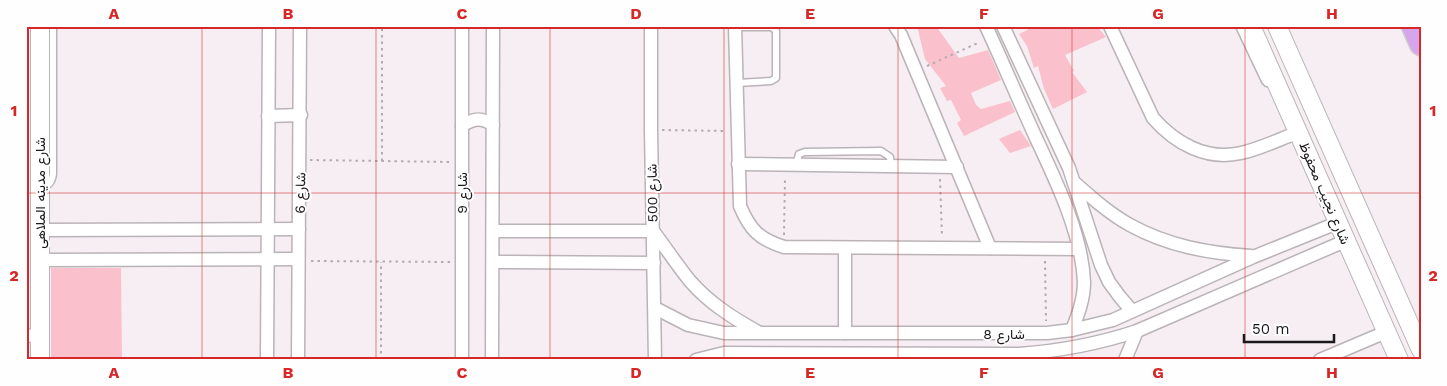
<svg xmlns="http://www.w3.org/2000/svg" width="1447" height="386" font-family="'Work Sans',Vazirmatn,sans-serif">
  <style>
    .building { fill: #fac1cd }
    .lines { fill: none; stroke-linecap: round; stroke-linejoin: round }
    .lane-casing { stroke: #bab3b7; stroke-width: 9 }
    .street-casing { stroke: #bab3b7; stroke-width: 15 }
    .secondary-casing { stroke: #bab3b7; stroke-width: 20 }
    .highway-casing { stroke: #cdcccd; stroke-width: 25 }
    .path { stroke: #b2acb0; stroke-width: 2; stroke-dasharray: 2.5 4; stroke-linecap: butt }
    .lane { stroke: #fff; stroke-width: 6 }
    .street { stroke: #fff; stroke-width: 12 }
    .secondary { stroke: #fff; stroke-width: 18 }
    .highway { stroke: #d6a6ed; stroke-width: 22 }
    .grid { fill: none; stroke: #d62828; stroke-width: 1; stroke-opacity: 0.55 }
    .labels { text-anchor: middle; stroke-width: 4; stroke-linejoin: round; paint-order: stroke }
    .street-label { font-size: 14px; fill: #1c191b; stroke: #fffeff }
    .neatline { fill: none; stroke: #d62828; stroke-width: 2 }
    .grid-label { font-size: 16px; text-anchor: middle; font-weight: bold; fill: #d62828 }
  </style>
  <rect width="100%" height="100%" fill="#f6eef3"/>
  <g class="building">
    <polygon points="917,26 936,26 959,58 988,50 1001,80 971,93 976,105 981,109 1010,101 1015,112 964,136 957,123 961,120 951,100 947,101 940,88 946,86 925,59"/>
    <polygon points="1035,26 1097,26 1106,37 1065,55 1074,71 1072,72 1087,92 1053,109 1044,89 1038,66 1034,68 1027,46 1019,34"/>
    <polygon points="1020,130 1031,146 1010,153 999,139"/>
    <polygon points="51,268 121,268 122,360 51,360"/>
  </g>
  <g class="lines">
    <defs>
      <g id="lane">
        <polyline points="1239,26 1265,81 1267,83 1275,82"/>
        <polyline points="735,27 772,27 776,31 776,78 771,81 737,83"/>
        <polyline points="796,165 799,154 805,152 881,151 890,157 891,166"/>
        <path d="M 41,188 C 49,186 52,182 53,174 L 53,26"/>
      </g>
      <g id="street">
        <polyline points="462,26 462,360"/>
        <polyline points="651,26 651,130 655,360"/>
        <path d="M 735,26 L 740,206 C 750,230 759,239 784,247 L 1078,249"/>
        <polyline points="895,26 901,35 990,248"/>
        <path d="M 986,26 C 1003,63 1019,101 1036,138 C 1056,181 1082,234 1084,282 C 1084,299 1078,315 1072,330"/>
        <polyline points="1003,26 1069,168 1101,265 1109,282 1120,297 1132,311"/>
        <path d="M 1110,26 L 1153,118 C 1175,143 1206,161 1241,153 C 1260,149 1280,139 1299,132"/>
        <polyline points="268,116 301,115"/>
        <path d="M 462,126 C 473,118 482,117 493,125"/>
        <polyline points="738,164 957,167"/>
        <path d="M 1075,183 C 1092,198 1110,214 1130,225 C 1168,246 1208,253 1251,256"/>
        <polyline points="40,230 299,229"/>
        <path d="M 493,231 L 653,231 C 666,248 677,265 690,281 C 709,303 733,318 758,332"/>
        <polyline points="845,248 845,333"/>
        <polyline points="40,260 298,259"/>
        <polyline points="493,262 654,263"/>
        <polyline points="655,308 688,325 724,333 1047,333 1072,330 1113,320 1253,257 1337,223"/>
        <polyline points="26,336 40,335"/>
        <polyline points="267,360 269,26"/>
        <polyline points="298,360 300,26"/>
        <polyline points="492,360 493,26"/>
        <path d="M 696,360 L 724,353 L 1019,354 C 1060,351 1098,344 1137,331 L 1345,241"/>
        <polyline points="1125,360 1137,331"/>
        <polyline points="1320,360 1386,332"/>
      </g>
      <g id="secondary">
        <polyline points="1251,26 1399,360"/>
        <polyline points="1277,26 1421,350"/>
        <polyline points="40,360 40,26"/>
      </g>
      <polyline id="highway" points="1413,26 1421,44"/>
    </defs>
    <use href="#lane" class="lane-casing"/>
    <use href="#street" class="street-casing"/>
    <use href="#secondary" class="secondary-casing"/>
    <use href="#highway" class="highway-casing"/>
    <g class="path">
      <polyline points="927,66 980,42"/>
      <polyline points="662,130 725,131"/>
      <polyline points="310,160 451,162"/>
      <polyline points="382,161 382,26"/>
      <polyline points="940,179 942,237"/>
      <polyline points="784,235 785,177"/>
      <polyline points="311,261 451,262"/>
      <polyline points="1045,261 1046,321"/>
      <polyline points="381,360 381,262"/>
    </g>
    <use href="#lane" class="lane"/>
    <use href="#street" class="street"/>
    <use href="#secondary" class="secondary"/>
    <use href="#highway" class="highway"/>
  </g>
  <path class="grid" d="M 202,26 L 202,360M 376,26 L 376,360M 550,26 L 550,360M 724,26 L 724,360M 898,26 L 898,360M 1072,26 L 1072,360M 1245,26 L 1245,360M 26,193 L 1421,193"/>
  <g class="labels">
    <g class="street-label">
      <text transform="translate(40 193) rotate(-90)" y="5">شارع مدينه الملاهى</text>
      <text transform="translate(300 193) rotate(-89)" y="5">شارع 6</text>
      <text transform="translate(462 193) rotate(-90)" y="5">شارع 9</text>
      <text transform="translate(652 193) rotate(-91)" y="5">شارع 500</text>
      <text transform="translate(1325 193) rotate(67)" y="5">شارع نجيب محفوظ</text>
      <text x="1004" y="339">شارع 8</text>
    </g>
  </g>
  <rect width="1447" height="386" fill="none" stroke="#fffeff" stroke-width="55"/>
  <path d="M1244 334v8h90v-8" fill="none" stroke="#1c191b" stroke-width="2.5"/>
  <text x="1252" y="334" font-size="15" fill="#1c191b" stroke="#fffeff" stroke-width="4" paint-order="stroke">50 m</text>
  <rect x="28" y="28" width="1392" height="330" class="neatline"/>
  <g class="grid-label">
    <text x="114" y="19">A</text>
    <text x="288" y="19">B</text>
    <text x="462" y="19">C</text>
    <text x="636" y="19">D</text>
    <text x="810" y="19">E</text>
    <text x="984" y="19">F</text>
    <text x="1158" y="19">G</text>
    <text x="1332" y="19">H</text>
    <text x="14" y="116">1</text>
    <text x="1433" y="116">1</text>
    <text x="14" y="281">2</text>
    <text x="1433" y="281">2</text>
    <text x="114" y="378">A</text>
    <text x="288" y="378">B</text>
    <text x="462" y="378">C</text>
    <text x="636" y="378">D</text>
    <text x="810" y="378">E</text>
    <text x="984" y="378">F</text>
    <text x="1158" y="378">G</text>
    <text x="1332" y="378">H</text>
  </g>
</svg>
